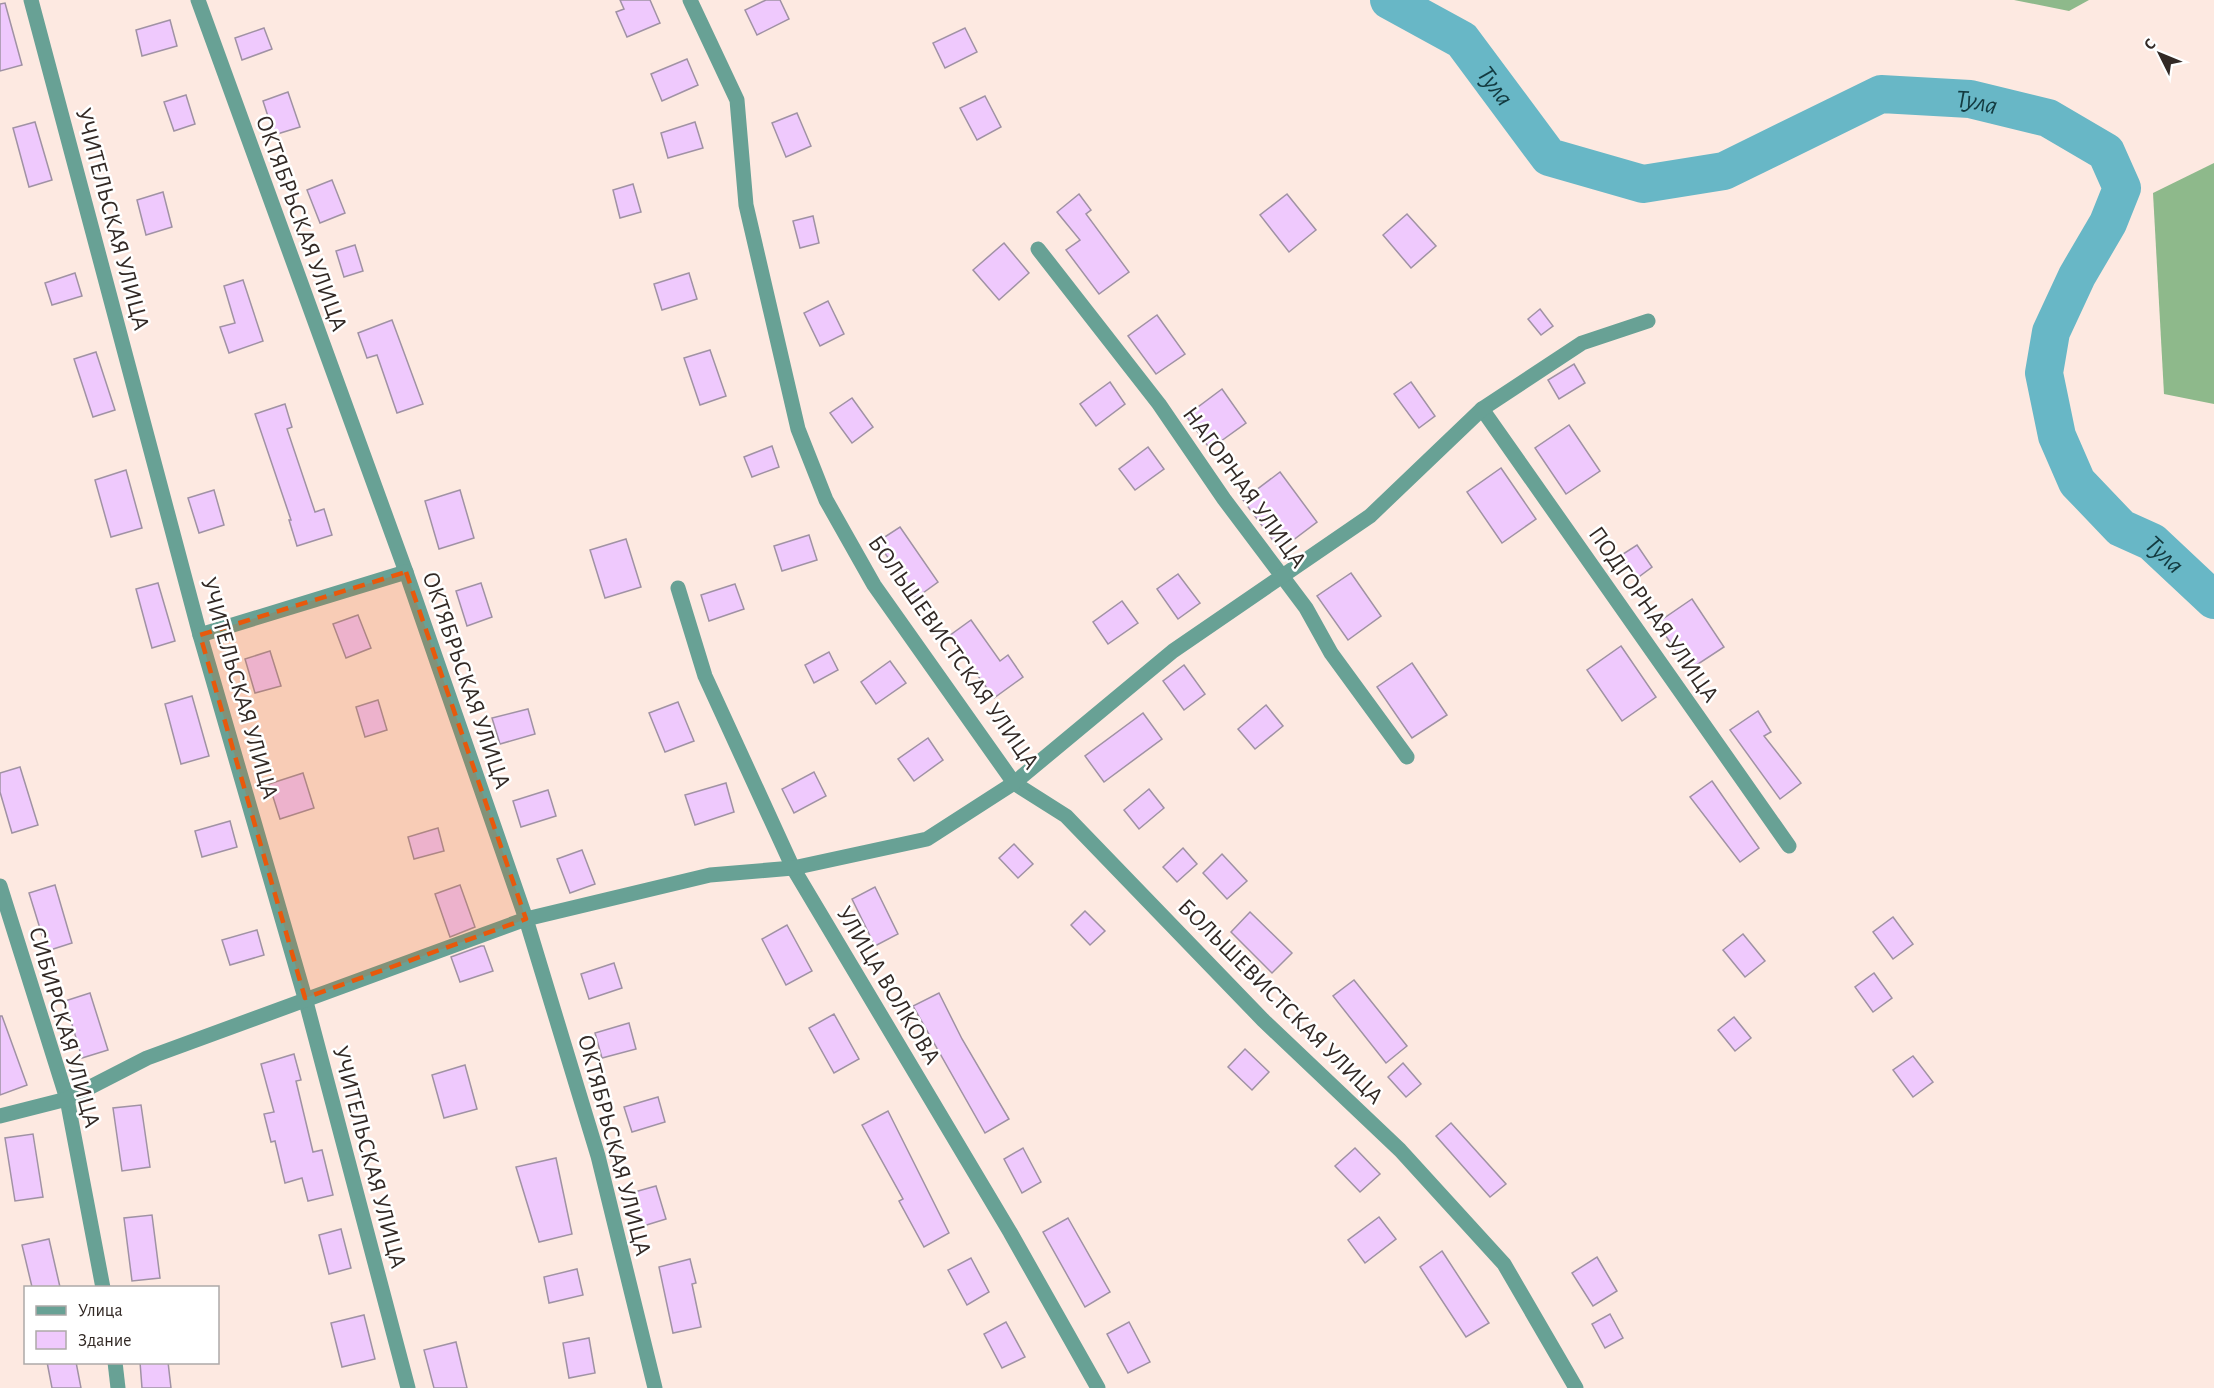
<svg xmlns="http://www.w3.org/2000/svg" width="2214" height="1388" font-family="'Alegreya Sans',sans-serif">
  <style>
    .forest { fill: #8eb98b }
    .lines { fill: none; stroke-linecap: round; stroke-linejoin: round }
    .river { stroke: #68b7c6; stroke-width: 38 }
    .building { fill: #efc9fd; stroke: #a092a4; stroke-width: 1.5 }
    .minor { stroke: #68a195; stroke-width: 15 }
    .marked { fill: #e8590c; fill-opacity: 0.2; stroke: #e8590c; stroke-width: 4.5; stroke-dasharray: 12 8; stroke-linejoin: round }
    .labels { text-anchor: middle; stroke-width: 5; stroke-linejoin: round; paint-order: stroke }
    .street-label { font-size: 24px; fill: #322925; stroke: #fff }
    .water-label { font-size: 26px; font-style: italic; fill: #133a40; stroke: #fff }
  </style>
  <rect width="100%" height="100%" fill="#fde9e1"/>
  <g class="forest">
    <polygon points="2014,0 2089,0 2069,11"/>
    <polygon points="2214,163 2214,404 2164,394 2153,193"/>
  </g>
  <g class="lines">
    <path class="river" id="s1" d="M 1389,0 L 1462,40 L 1549,157 L 1643,184 L 1724,171 L 1881,94 L 1970,99 L 2048,118 L 2106,152 L 2122,188 L 2108,223 L 2077,276 L 2051,332 L 2044,373 L 2057,436 L 2077,482 L 2121,528 L 2152,542 L 2214,600"/>
  </g>
  <g class="building">
    <polygon points="620,0 650,0 660,23 627,37 616,12 624,9"/>
    <polygon points="766,0 780,0 789,19 757,35 745,10"/>
    <polygon points="5,3 22,65 0,71 0,4"/>
    <polygon points="170,20 177,46 142,56 136,30"/>
    <polygon points="264,28 272,49 242,60 235,38"/>
    <polygon points="965,28 977,52 945,68 933,43"/>
    <polygon points="687,59 698,85 662,101 651,74"/>
    <polygon points="288,92 300,127 274,135 263,101"/>
    <polygon points="186,95 195,124 174,131 164,102"/>
    <polygon points="985,96 1001,127 977,140 960,108"/>
    <polygon points="797,113 811,146 786,157 772,123"/>
    <polygon points="35,122 52,180 29,187 13,128"/>
    <polygon points="695,122 703,148 668,158 661,133"/>
    <polygon points="332,180 345,213 320,223 307,190"/>
    <polygon points="633,184 641,212 620,218 613,190"/>
    <polygon points="163,192 172,227 146,235 137,200"/>
    <polygon points="1079,194 1091,210 1086,214 1129,272 1099,294 1066,250 1080,240 1057,212"/>
    <polygon points="1287,194 1316,230 1289,252 1260,215"/>
    <polygon points="1407,214 1436,246 1411,268 1383,235"/>
    <polygon points="813,216 819,243 800,248 793,221"/>
    <polygon points="1004,243 1029,273 999,300 973,270"/>
    <polygon points="355,245 363,271 344,277 336,251"/>
    <polygon points="75,273 82,296 52,305 45,283"/>
    <polygon points="689,273 697,299 662,310 654,284"/>
    <polygon points="243,280 263,341 229,353 220,327 235,323 224,286"/>
    <polygon points="828,301 844,334 820,346 804,313"/>
    <polygon points="1540,309 1553,326 1541,335 1528,319"/>
    <polygon points="1157,315 1185,354 1156,374 1128,336"/>
    <polygon points="392,320 423,404 397,413 377,355 367,358 358,333"/>
    <polygon points="710,350 726,396 700,405 684,358"/>
    <polygon points="96,352 115,410 93,417 74,359"/>
    <polygon points="1574,364 1585,383 1559,399 1548,380"/>
    <polygon points="1110,382 1125,404 1096,426 1080,404"/>
    <polygon points="1411,382 1435,416 1419,428 1394,394"/>
    <polygon points="1222,389 1246,423 1210,449 1186,416"/>
    <polygon points="852,398 873,427 852,443 830,413"/>
    <polygon points="285,404 292,427 287,429 315,512 324,509 332,535 297,546 289,520 291,520 255,414"/>
    <polygon points="1569,425 1600,471 1566,494 1535,448"/>
    <polygon points="772,446 779,467 752,477 744,457"/>
    <polygon points="1148,447 1164,469 1135,490 1119,469"/>
    <polygon points="1501,468 1536,519 1502,543 1467,492"/>
    <polygon points="126,470 142,528 111,537 95,480"/>
    <polygon points="1280,472 1317,522 1280,550 1243,500"/>
    <polygon points="214,490 224,525 199,533 188,498"/>
    <polygon points="460,490 474,538 439,549 425,501"/>
    <polygon points="900,527 938,582 916,598 877,542"/>
    <polygon points="809,535 817,560 782,571 774,546"/>
    <polygon points="626,539 641,587 605,598 590,550"/>
    <polygon points="1637,545 1652,567 1636,579 1620,556"/>
    <polygon points="1351,573 1381,616 1348,640 1317,596"/>
    <polygon points="1178,574 1200,603 1178,619 1157,589"/>
    <polygon points="158,583 175,641 152,648 136,589"/>
    <polygon points="481,583 492,617 467,626 456,591"/>
    <polygon points="735,584 744,609 709,621 701,595"/>
    <polygon points="1692,599 1724,647 1689,670 1657,623"/>
    <polygon points="1122,601 1138,623 1108,644 1093,622"/>
    <polygon points="358,615 371,648 346,658 333,624"/>
    <polygon points="971,620 1000,661 1008,655 1023,677 994,698 949,636"/>
    <polygon points="1621,646 1656,697 1622,721 1587,670"/>
    <polygon points="270,651 281,686 255,693 245,659"/>
    <polygon points="829,652 838,670 814,683 805,665"/>
    <polygon points="890,661 906,683 876,704 861,682"/>
    <polygon points="1412,663 1447,715 1412,738 1377,687"/>
    <polygon points="1184,665 1205,694 1184,710 1163,681"/>
    <polygon points="192,696 209,756 181,764 165,704"/>
    <polygon points="378,700 387,730 365,737 356,707"/>
    <polygon points="678,702 694,741 665,752 649,713"/>
    <polygon points="1266,705 1283,726 1255,749 1238,729"/>
    <polygon points="528,709 535,734 500,744 492,718"/>
    <polygon points="1758,711 1771,732 1764,736 1801,783 1780,799 1730,730"/>
    <polygon points="1143,713 1162,739 1104,782 1085,756"/>
    <polygon points="928,738 943,760 914,781 898,759"/>
    <polygon points="20,767 38,825 12,833 0,792 0,773"/>
    <polygon points="814,772 826,796 794,813 782,789"/>
    <polygon points="303,773 314,808 280,819 269,784"/>
    <polygon points="1712,781 1759,848 1740,862 1690,797"/>
    <polygon points="726,783 734,812 695,825 685,795"/>
    <polygon points="1149,789 1164,808 1139,829 1124,810"/>
    <polygon points="548,790 556,816 521,827 513,801"/>
    <polygon points="230,821 237,847 202,857 195,831"/>
    <polygon points="438,828 444,851 414,859 408,837"/>
    <polygon points="1014,844 1033,864 1018,878 999,858"/>
    <polygon points="1183,848 1197,864 1177,882 1163,867"/>
    <polygon points="582,850 595,884 570,893 557,859"/>
    <polygon points="1222,854 1247,881 1227,899 1203,873"/>
    <polygon points="55,885 72,943 47,951 29,893"/>
    <polygon points="460,885 475,927 450,937 435,894"/>
    <polygon points="875,887 898,934 875,946 852,899"/>
    <polygon points="1085,911 1105,931 1090,945 1071,925"/>
    <polygon points="1250,912 1292,953 1272,973 1231,932"/>
    <polygon points="1893,917 1913,944 1893,959 1873,932"/>
    <polygon points="787,925 812,971 786,985 762,939"/>
    <polygon points="257,930 264,955 230,965 222,940"/>
    <polygon points="1743,934 1765,961 1745,977 1723,950"/>
    <polygon points="481,946 484,946 493,971 460,982 451,957"/>
    <polygon points="614,963 622,988 589,999 581,974"/>
    <polygon points="1874,973 1892,998 1873,1012 1855,987"/>
    <polygon points="1354,980 1407,1046 1386,1063 1333,996"/>
    <polygon points="90,993 108,1050 82,1058 65,1001"/>
    <polygon points="939,993 962,1039 1009,1119 985,1133 913,1006"/>
    <polygon points="834,1014 859,1059 834,1073 809,1028"/>
    <polygon points="0,1016 2,1016 27,1085 0,1095"/>
    <polygon points="1734,1017 1751,1038 1735,1051 1718,1030"/>
    <polygon points="629,1023 636,1049 602,1058 595,1033"/>
    <polygon points="1245,1049 1269,1072 1252,1090 1228,1067"/>
    <polygon points="294,1054 301,1080 296,1081 313,1152 322,1150 333,1195 308,1201 302,1178 285,1183 275,1141 271,1142 264,1114 274,1112 261,1064"/>
    <polygon points="1913,1056 1933,1082 1913,1097 1893,1070"/>
    <polygon points="1403,1063 1421,1084 1406,1097 1388,1077"/>
    <polygon points="465,1065 477,1109 444,1118 432,1075"/>
    <polygon points="658,1097 665,1122 632,1132 624,1107"/>
    <polygon points="141,1105 150,1167 122,1171 113,1108"/>
    <polygon points="888,1111 949,1233 924,1247 899,1201 903,1199 862,1125"/>
    <polygon points="1451,1123 1506,1184 1490,1197 1436,1136"/>
    <polygon points="33,1134 43,1197 15,1201 5,1138"/>
    <polygon points="1023,1148 1041,1182 1022,1193 1004,1159"/>
    <polygon points="1355,1148 1380,1174 1360,1192 1335,1166"/>
    <polygon points="556,1158 572,1234 539,1242 516,1167"/>
    <polygon points="656,1186 666,1219 640,1227 631,1193"/>
    <polygon points="152,1215 160,1278 132,1281 124,1218"/>
    <polygon points="1379,1217 1396,1239 1365,1263 1348,1240"/>
    <polygon points="1068,1218 1110,1292 1085,1307 1043,1232"/>
    <polygon points="341,1229 351,1268 329,1274 319,1235"/>
    <polygon points="49,1239 60,1287 32,1287 22,1245"/>
    <polygon points="1442,1251 1489,1323 1466,1337 1420,1267"/>
    <polygon points="1597,1257 1617,1291 1593,1306 1572,1273"/>
    <polygon points="971,1258 989,1292 967,1305 948,1270"/>
    <polygon points="690,1259 696,1283 692,1284 701,1327 673,1333 659,1267"/>
    <polygon points="577,1269 583,1295 549,1303 544,1277"/>
    <polygon points="1610,1314 1623,1338 1605,1348 1592,1324"/>
    <polygon points="364,1315 375,1359 342,1367 331,1323"/>
    <polygon points="1006,1322 1025,1357 1002,1368 984,1334"/>
    <polygon points="1129,1322 1150,1362 1128,1373 1107,1334"/>
    <polygon points="589,1338 595,1373 569,1378 563,1343"/>
    <polygon points="456,1342 467,1388 434,1388 424,1350"/>
    <polygon points="47,1362 76,1362 81,1388 52,1388"/>
    <polygon points="140,1362 168,1362 171,1388 142,1388"/>
  </g>
  <g class="lines">
    <g class="minor">
      <polyline points="31,0 200,635 305,998 408,1388"/>
      <polyline points="198,0 406,572 526,919 598,1156 655,1388"/>
      <polyline points="690,0 737,100 746,205 798,429 826,500 874,585 1014,783 1066,816 1263,1020 1400,1150 1504,1264 1576,1388"/>
      <polyline points="1038,249 1159,404 1224,499 1306,608 1331,653 1407,757"/>
      <polyline points="1482,409 1789,846"/>
      <polyline points="678,588 705,676 793,868 1010,1232 1098,1388"/>
      <polyline points="200,635 406,572"/>
      <polyline points="0,886 67,1099 103,1288"/>
      <polyline points="0,1116 67,1099 147,1058 526,919 710,875 793,868 927,839 1014,783 1173,651 1370,516 1482,409 1582,343 1648,321"/>
      <polyline points="115,1362 118,1388"/>
    </g>
  </g>
  <path class="marked" d="M 406,572 L 526,919 L 305,998 L 200,635 Z"/>
  <g class="labels">
    <g class="street-label">
      <text transform="translate(113 219) rotate(75)" y="8">УЧИТЕЛЬСКАЯ УЛИЦА</text>
      <text transform="translate(302 223) rotate(70)" y="8">ОКТЯБРЬСКАЯ УЛИЦА</text>
      <text transform="translate(1245 487) rotate(54)" y="8">НАГОРНАЯ УЛИЦА</text>
      <text transform="translate(1654 614) rotate(55)" y="8">ПОДГОРНАЯ УЛИЦА</text>
      <text transform="translate(954 652) rotate(55)" y="8">БОЛЬШЕВИСТСКАЯ УЛИЦА</text>
      <text transform="translate(467 680) rotate(71)" y="8">ОКТЯБРЬСКАЯ УЛИЦА</text>
      <text transform="translate(240 688) rotate(74)" y="8">УЧИТЕЛЬСКАЯ УЛИЦА</text>
      <text transform="translate(889 985) rotate(59)" y="8">УЛИЦА ВОЛКОВА</text>
      <text transform="translate(1281 1001) rotate(45)" y="8">БОЛЬШЕВИСТСКАЯ УЛИЦА</text>
      <text transform="translate(65 1027) rotate(74)" y="8">СИБИРСКАЯ УЛИЦА</text>
      <text transform="translate(615 1145) rotate(75)" y="8">ОКТЯБРЬСКАЯ УЛИЦА</text>
      <text transform="translate(370 1157) rotate(75)" y="8">УЧИТЕЛЬСКАЯ УЛИЦА</text>
    </g>
    <g class="water-label">
      <text dy="9" stroke="none"><textPath href="#s1" startOffset="140">Тула</textPath></text>
      <text dy="9" stroke="none"><textPath href="#s1" startOffset="680">Тула</textPath></text>
      <text dy="9" stroke="none"><textPath href="#s1" startOffset="1292">Тула</textPath></text>
    </g>
  </g>
  <rect x="24" y="1286" width="195" height="78" fill="#ffffff" stroke="#ada9a8" stroke-width="1.5"/>
  <rect x="36" y="1306" width="30" height="9" fill="#68a195" stroke="#ada9a8" stroke-width="1.5"/>
  <text x="78" y="1316" font-size="18" fill="#322925">Улица</text>
  <rect x="36" y="1331" width="30" height="18" fill="#efc9fd" stroke="#ada9a8" stroke-width="1.5"/>
  <text x="78" y="1346" font-size="18" fill="#322925">Здание</text>
  <g transform="translate(2160 54) rotate(313)" stroke="#ffffff" stroke-width="4.5" paint-order="stroke">
  <path d="M0-4.5L10 22L0 15L-10 22Z" fill="#322925"/>
  <text y="-9" font-size="16" font-weight="bold" text-anchor="middle" fill="#322925">С</text>
  </g>
</svg>
